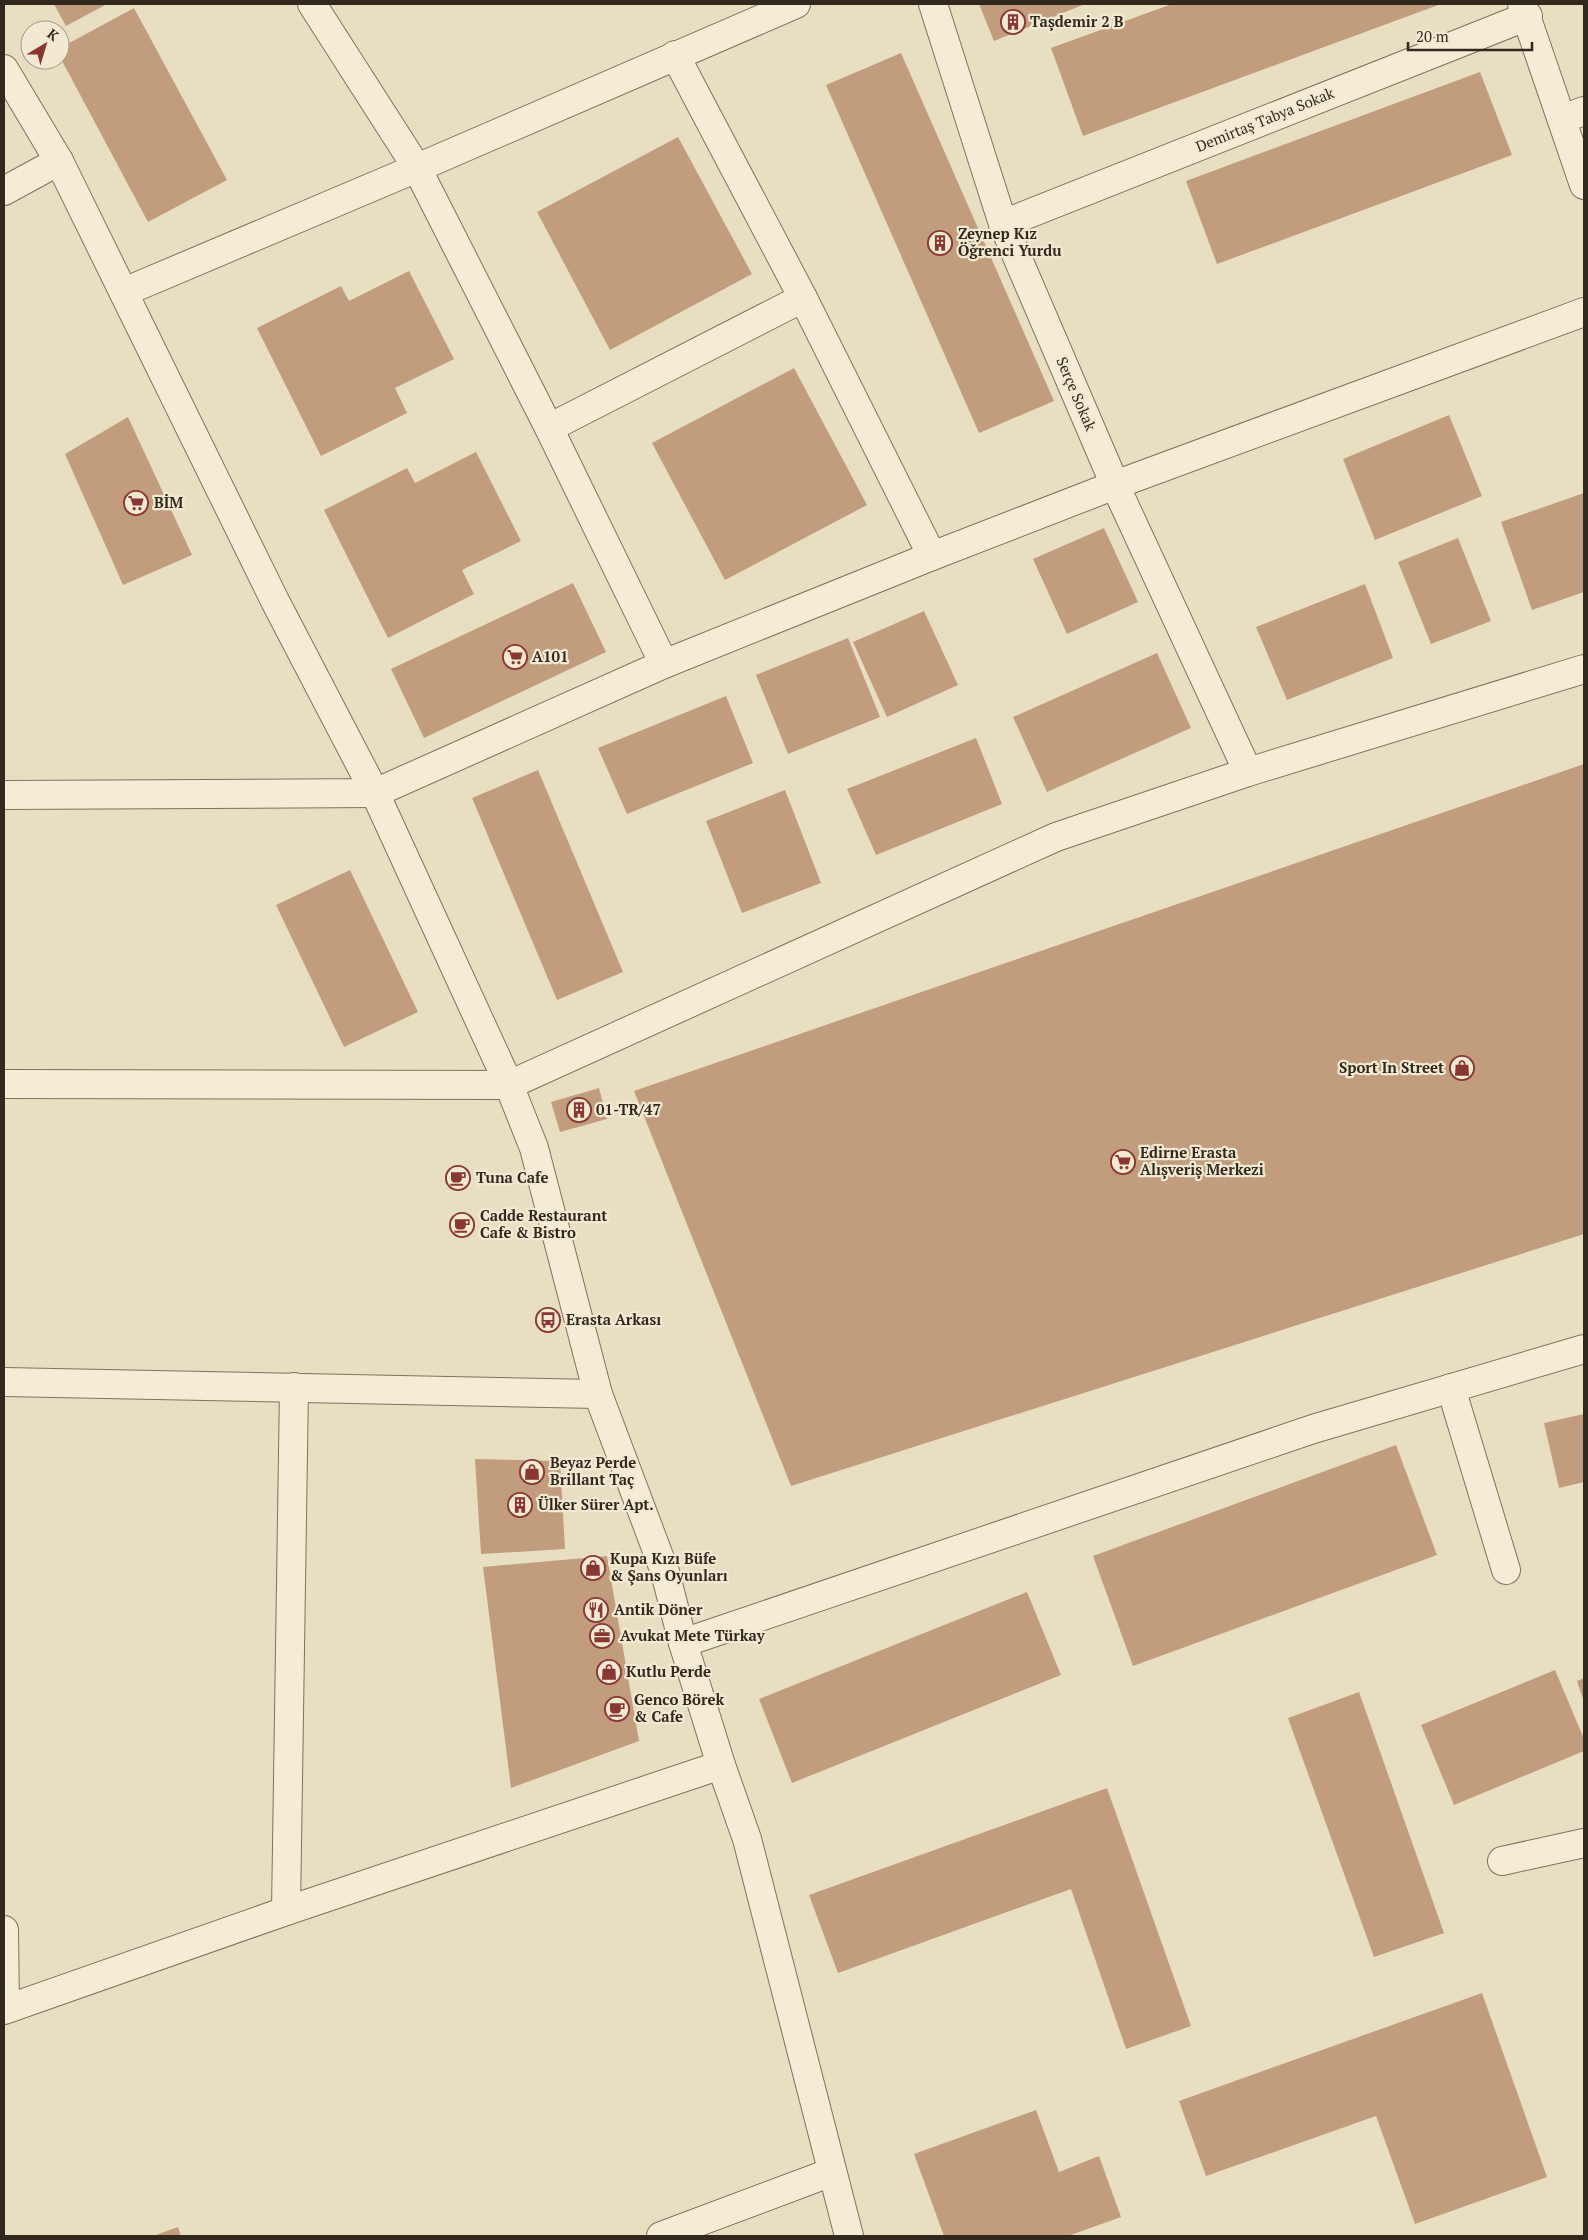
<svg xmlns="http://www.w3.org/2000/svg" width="1588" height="2240" font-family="'PT Serif',serif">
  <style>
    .building { fill: #c29d7d }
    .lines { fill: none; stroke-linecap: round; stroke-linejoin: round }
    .minor-casing { stroke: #80715c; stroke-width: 30 }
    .minor { stroke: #f4ecd5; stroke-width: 28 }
    .labels { text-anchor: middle; stroke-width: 4.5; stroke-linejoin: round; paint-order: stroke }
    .poi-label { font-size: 15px; font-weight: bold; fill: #32291e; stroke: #f1e9d2; text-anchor: start }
    .street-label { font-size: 15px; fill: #32291e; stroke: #f1e9d2 }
  </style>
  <rect width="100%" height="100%" fill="#e8dfc3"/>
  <g class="building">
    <polygon points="54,4 107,4 66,26"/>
    <polygon points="979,4 1085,4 994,41"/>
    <polygon points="1172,4 1441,4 1083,136 1051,48"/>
    <polygon points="134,8 227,180 148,222 60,57 60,48"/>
    <polygon points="901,53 1054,401 979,433 826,85"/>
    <polygon points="1480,72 1512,155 1217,264 1186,181"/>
    <polygon points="678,137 752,274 610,350 537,212"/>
    <polygon points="409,271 454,359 395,388 407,413 321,456 257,328 341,286 349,301"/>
    <polygon points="794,368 867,505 725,580 652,443"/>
    <polygon points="1449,415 1482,496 1375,540 1343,459"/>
    <polygon points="128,417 192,555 123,585 65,454"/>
    <polygon points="476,452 521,541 462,570 474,594 388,638 324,510 407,468 415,483"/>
    <polygon points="1584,493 1584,592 1532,610 1501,522"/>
    <polygon points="1104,528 1138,602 1067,634 1033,559"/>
    <polygon points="1458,538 1491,621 1431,644 1398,562"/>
    <polygon points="573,583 606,652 424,738 391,669"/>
    <polygon points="1365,584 1393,658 1287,700 1256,627"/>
    <polygon points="924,611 958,685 887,717 853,642"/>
    <polygon points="848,638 880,717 788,754 756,675"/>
    <polygon points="1157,653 1191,728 1047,792 1013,717"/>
    <polygon points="726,696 753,763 627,814 598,748"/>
    <polygon points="976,738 1002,804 876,855 847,789"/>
    <polygon points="1584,764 1584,1234 791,1486 634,1091"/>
    <polygon points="538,770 623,972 557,1000 472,798"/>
    <polygon points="785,790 821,883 742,913 706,821"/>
    <polygon points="350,870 418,1012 344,1047 276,905"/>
    <polygon points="599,1088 607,1119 560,1132 551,1102"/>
    <polygon points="1584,1414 1584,1482 1559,1488 1544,1423"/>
    <polygon points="1396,1445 1437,1555 1133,1666 1093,1556"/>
    <polygon points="475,1459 560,1461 565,1549 481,1554"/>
    <polygon points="607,1556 639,1741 511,1788 483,1567"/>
    <polygon points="1027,1592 1061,1675 792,1783 759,1699"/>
    <polygon points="1555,1670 1584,1739 1584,1751 1454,1805 1421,1725"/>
    <polygon points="1584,1678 1584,1702 1577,1681"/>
    <polygon points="1359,1692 1444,1933 1374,1957 1288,1718"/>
    <polygon points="1107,1788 1191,2026 1126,2049 1071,1889 838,1973 809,1895"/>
    <polygon points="1482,1993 1547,2177 1415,2224 1376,2116 1206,2176 1179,2101"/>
    <polygon points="1036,2110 1059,2172 1099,2156 1121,2217 1068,2236 944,2236 914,2154"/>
    <polygon points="178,2227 181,2236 153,2236"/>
  </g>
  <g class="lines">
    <defs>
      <g id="minor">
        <polyline points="312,4 417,168 549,428 664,664"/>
        <polyline points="933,4 1003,224 1115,485 1248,772"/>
        <polyline points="1522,4 1584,185"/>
        <polyline points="675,55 803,298 932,556"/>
        <polyline points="4,69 59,161 275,601 375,793 509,1085 534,1148 598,1394 665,1572 683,1643 721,1765 747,1839 849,2236"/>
        <polyline points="1562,119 1584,111"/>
        <polyline points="4,191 59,161"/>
        <polyline points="1003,224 1528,16"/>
        <polyline points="124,292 417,168 796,4"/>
        <polyline points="549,428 803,298"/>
        <polyline points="4,795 375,793 664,664 932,556 1115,485 1584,312"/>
        <polyline points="4,1084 509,1085 1056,837 1248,772 1584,669"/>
        <polyline points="4,1382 598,1394"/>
        <polyline points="1451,1388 1506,1570"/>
        <polyline points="683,1643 1313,1429 1584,1349"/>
        <polyline points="1502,1861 1584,1843"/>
        <polyline points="286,1911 294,1387"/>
        <polyline points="4,1930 5,2009"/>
        <polyline points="4,2010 286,1911 721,1765"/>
        <polyline points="661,2236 832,2172"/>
      </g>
    </defs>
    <use href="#minor" class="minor-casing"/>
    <use href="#minor" class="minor"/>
  </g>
  <defs>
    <symbol id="building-ring" viewBox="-11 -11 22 22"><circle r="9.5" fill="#f1e9d2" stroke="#883733" stroke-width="1.5"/><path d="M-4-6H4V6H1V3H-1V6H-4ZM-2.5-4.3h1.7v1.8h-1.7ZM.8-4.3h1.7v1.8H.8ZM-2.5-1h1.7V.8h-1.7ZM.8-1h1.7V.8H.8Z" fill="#883733"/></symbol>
    <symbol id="supermarket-ring" viewBox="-11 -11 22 22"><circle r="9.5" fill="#f1e9d2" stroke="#883733" stroke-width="1.5"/><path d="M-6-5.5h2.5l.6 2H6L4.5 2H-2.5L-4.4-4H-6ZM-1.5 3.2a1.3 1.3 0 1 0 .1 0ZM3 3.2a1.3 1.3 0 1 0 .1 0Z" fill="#883733"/></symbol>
    <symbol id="shop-ring" viewBox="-11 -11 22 22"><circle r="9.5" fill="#f1e9d2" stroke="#883733" stroke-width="1.5"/><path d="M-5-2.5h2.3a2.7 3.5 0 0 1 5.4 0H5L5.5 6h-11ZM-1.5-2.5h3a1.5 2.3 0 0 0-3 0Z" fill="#883733"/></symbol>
    <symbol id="cafe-ring" viewBox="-11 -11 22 22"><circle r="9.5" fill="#f1e9d2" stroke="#883733" stroke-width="1.5"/><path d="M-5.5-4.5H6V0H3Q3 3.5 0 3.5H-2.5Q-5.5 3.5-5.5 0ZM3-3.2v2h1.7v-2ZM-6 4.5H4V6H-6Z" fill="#883733"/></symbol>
    <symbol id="bus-ring" viewBox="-11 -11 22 22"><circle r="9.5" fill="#f1e9d2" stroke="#883733" stroke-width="1.5"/><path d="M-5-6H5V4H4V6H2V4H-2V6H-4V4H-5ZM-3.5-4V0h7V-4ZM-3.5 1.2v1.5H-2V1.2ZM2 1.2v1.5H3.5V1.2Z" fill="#883733"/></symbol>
    <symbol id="restaurant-ring" viewBox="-11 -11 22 22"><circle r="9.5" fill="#f1e9d2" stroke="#883733" stroke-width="1.5"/><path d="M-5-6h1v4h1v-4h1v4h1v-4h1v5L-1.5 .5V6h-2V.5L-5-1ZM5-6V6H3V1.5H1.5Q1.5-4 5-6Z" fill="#883733"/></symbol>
    <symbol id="office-ring" viewBox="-11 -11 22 22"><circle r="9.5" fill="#f1e9d2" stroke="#883733" stroke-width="1.5"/><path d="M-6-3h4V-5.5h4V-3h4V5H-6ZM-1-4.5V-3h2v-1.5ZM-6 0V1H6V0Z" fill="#883733"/></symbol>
  </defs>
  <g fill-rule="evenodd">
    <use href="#building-ring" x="999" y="8" width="28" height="28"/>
    <use href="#building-ring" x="926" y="229" width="28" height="28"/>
    <use href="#supermarket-ring" x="122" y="489" width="28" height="28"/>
    <use href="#supermarket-ring" x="501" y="643" width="28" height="28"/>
    <use href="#shop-ring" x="1448" y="1054" width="28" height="28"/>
    <use href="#building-ring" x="565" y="1096" width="28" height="28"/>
    <use href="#supermarket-ring" x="1109" y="1148" width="28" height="28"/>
    <use href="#cafe-ring" x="444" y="1164" width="28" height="28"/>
    <use href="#cafe-ring" x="448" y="1211" width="28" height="28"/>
    <use href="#bus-ring" x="534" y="1306" width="28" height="28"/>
    <use href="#shop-ring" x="518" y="1458" width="28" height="28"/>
    <use href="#building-ring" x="506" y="1491" width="28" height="28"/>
    <use href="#shop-ring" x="579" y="1554" width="28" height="28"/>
    <use href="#restaurant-ring" x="582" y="1596" width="28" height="28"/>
    <use href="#office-ring" x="588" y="1622" width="28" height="28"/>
    <use href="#shop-ring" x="595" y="1658" width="28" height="28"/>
    <use href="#cafe-ring" x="603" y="1695" width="28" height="28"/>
  </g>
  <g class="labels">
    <g class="poi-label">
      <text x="1030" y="27">Taşdemir 2 B</text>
      <text x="958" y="239">Zeynep Kız<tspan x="958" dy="17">Öğrenci Yurdu</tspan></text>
      <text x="154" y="508">BİM</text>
      <text x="532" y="662">A101</text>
      <text x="1444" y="1073" text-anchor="end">Sport In Street</text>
      <text x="596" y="1115">01-TR/47</text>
      <text x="1140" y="1158">Edirne Erasta<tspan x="1140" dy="17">Alışveriş Merkezi</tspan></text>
      <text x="476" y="1183">Tuna Cafe</text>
      <text x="480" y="1221">Cadde Restaurant<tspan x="480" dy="17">Cafe &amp; Bistro</tspan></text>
      <text x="566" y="1325">Erasta Arkası</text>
      <text x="550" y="1468">Beyaz Perde<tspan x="550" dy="17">Brillant Taç</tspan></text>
      <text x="538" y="1510">Ülker Sürer Apt.</text>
      <text x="610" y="1564">Kupa Kızı Büfe<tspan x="610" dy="17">&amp; Şans Oyunları</tspan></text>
      <text x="614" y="1615">Antik Döner</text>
      <text x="620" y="1641">Avukat Mete Türkay</text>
      <text x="626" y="1677">Kutlu Perde</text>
      <text x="634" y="1705">Genco Börek<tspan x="634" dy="17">&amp; Cafe</tspan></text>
    </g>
    <g class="street-label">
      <text transform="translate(1265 120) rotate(-22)" y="5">Demirtaş Tabya Sokak</text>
      <text transform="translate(1076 394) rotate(67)" y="5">Serçe Sokak</text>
    </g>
  </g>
  <rect width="1588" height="2240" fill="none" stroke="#32291e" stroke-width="10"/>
  <g transform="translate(45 45) rotate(38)"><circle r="24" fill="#f1e9d2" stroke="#a59c8a"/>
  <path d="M0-4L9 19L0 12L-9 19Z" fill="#883733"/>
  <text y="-8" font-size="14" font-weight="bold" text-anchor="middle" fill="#32291e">K</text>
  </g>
  <path d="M1408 42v8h124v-8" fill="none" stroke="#32291e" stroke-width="2.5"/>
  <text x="1416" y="42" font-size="15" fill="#32291e" stroke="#f1e9d2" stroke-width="4" paint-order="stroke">20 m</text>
</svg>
